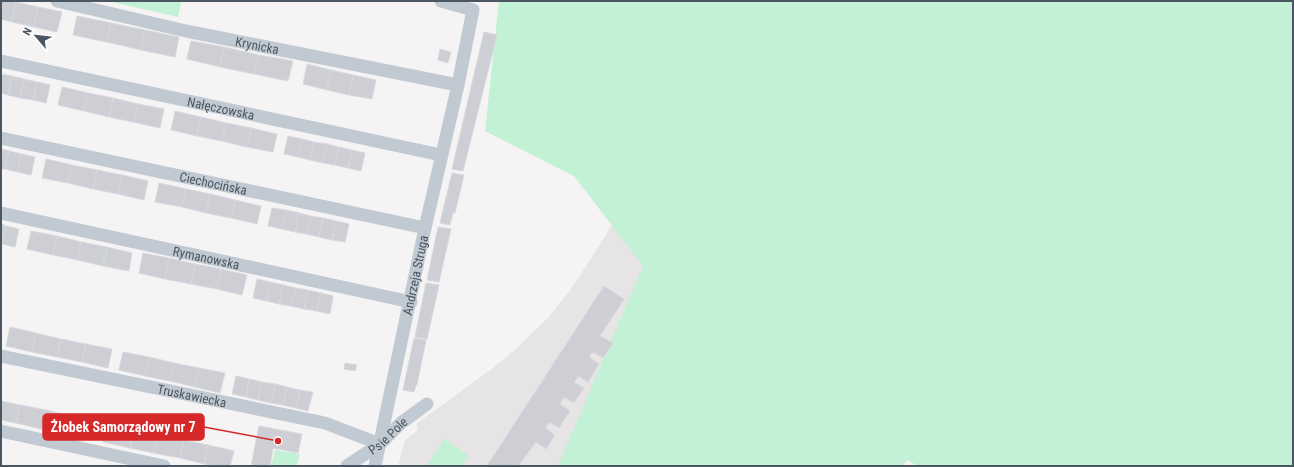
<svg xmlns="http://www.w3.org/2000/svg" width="1294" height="467" font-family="'Roboto Condensed',sans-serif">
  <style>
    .education { fill: #e6e4e5 }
    .green { fill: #c3f1d5 }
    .building { fill: #cdcfd5; stroke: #d7d9de }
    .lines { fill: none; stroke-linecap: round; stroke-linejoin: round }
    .street { stroke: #c1cad2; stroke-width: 13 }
    .labels { text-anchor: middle; stroke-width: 3; stroke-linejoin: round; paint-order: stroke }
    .street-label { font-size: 13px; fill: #4a5661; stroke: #fff }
    .leader { fill: none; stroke: #d62828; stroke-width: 1.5 }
    .callout-dot { fill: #d62828; stroke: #fff; stroke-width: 1.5 }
    .callout { fill: #d62828; stroke: #d62828; stroke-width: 1.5 }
    .callout-label { font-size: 14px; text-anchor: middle; font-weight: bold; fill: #fff }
  </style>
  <rect width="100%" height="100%" fill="#f5f3f3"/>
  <polygon class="education" points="624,201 705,246 569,466 398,466 405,440 418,430 416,424 493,368 518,347 549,317 571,289 605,237"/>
  <g class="green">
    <polygon points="108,1 181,1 178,17"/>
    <polygon points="499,1 1293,1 1293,466 918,466 907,460 903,466 558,466 643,266 574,176 485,131"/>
    <polygon points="444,439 469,456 462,466 427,466"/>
    <polygon points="275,450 300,454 297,466 271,466"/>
  </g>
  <g class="building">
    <polygon points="1,1 16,2 12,22 1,19"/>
    <polygon points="16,2 38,7 34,27 12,22"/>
    <polygon points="38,7 62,12 57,32 34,27"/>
    <polygon points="77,16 111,23 107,42 73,35"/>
    <polygon points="111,23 145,30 141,50 107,42"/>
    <polygon points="145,30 179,37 175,57 141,50"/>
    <polygon points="484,32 497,35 463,171 452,169"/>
    <polygon points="191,41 224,47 220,67 187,59"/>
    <polygon points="224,47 259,55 254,74 220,67"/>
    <polygon points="440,49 451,52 448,63 438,60"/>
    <polygon points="259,55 293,61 288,81 254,74"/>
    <polygon points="307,64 331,70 327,90 303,84"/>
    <polygon points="331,70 353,75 349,95 327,90"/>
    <polygon points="1,74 12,76 8,95 1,93"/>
    <polygon points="353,75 376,80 372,99 349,95"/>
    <polygon points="12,76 24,79 20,98 8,95"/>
    <polygon points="24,79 37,82 33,100 20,98"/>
    <polygon points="37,82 50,85 46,103 33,100"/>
    <polygon points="62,87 88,93 84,111 58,105"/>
    <polygon points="88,93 113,98 109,117 84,111"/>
    <polygon points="113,98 138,104 133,122 109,117"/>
    <polygon points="138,104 164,109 160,128 133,122"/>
    <polygon points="175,111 201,117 197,136 171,130"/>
    <polygon points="201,117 226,123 222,141 197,136"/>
    <polygon points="226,123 251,128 247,147 222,141"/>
    <polygon points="251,128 277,134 273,152 247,147"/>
    <polygon points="288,136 302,139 298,157 284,154"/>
    <polygon points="302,139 314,142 310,160 298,157"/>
    <polygon points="314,142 327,144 323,163 310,160"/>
    <polygon points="327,144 339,147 335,165 323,163"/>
    <polygon points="339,147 352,150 348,168 335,165"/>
    <polygon points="1,149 9,151 5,169 1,169"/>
    <polygon points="352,150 365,153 361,171 348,168"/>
    <polygon points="9,151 21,154 18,172 5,169"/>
    <polygon points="21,154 35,157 31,175 18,172"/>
    <polygon points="46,159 72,165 68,183 42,178"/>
    <polygon points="72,165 97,170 93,189 68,183"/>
    <polygon points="97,170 122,175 118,194 93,189"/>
    <polygon points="452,173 464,175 455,213 453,213 450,225 440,223"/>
    <polygon points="122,175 148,181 144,200 118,194"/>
    <polygon points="159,183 186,189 182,207 155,202"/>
    <polygon points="186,189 210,194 206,213 182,207"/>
    <polygon points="210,194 235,200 231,218 206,213"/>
    <polygon points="235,200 261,206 257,224 231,218"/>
    <polygon points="272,208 286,210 282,229 268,226"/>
    <polygon points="286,210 299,213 295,232 282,229"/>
    <polygon points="299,213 311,216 307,234 295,232"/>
    <polygon points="311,216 323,218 319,237 307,234"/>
    <polygon points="323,218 336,221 332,240 319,237"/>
    <polygon points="336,221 349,224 345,242 332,240"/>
    <polygon points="1,224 6,226 2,244 1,244"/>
    <polygon points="6,226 19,229 15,247 2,244"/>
    <polygon points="438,227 451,229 439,282 427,280"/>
    <polygon points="31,231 57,236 53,255 27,249"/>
    <polygon points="57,236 81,242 78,260 53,255"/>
    <polygon points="81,242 107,247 103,266 78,260"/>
    <polygon points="107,247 132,253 129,271 103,266"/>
    <polygon points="143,253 169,258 165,279 139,273"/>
    <polygon points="169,258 195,264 191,284 165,279"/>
    <polygon points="195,264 221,269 217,289 191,284"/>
    <polygon points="221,269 247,275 242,295 217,289"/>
    <polygon points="257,279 270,282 267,301 253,298"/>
    <polygon points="270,282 283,285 279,304 267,301"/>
    <polygon points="426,283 439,285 427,339 415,337"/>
    <polygon points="283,285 296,288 291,306 279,304"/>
    <polygon points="604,286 624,299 600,336 613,343 603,358 593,352 589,357 599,364 588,382 578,376 574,382 584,388 574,403 564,397 560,404 570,411 559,428 549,422 545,428 555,435 546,449 536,442 518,466 487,466"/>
    <polygon points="296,288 308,290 304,309 291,306"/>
    <polygon points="308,290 321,293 317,311 304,309"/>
    <polygon points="321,293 333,296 330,314 317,311"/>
    <polygon points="10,327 36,333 32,352 6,346"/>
    <polygon points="36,333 61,339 57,357 32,352"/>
    <polygon points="414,338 426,340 417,385 416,385 414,392 403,390"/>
    <polygon points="61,339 86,344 82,362 57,357"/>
    <polygon points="86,344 112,349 108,368 82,362"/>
    <polygon points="123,352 149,357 145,376 119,370"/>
    <polygon points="149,357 174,363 170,381 145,376"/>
    <polygon points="174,363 199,368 195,387 170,381"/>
    <polygon points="345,363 357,365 355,371 344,369"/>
    <polygon points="199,368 225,373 220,393 195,387"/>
    <polygon points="236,376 249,379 246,397 232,394"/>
    <polygon points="249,379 262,382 258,400 246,397"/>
    <polygon points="262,382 275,384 271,403 258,400"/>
    <polygon points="275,384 287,387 283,405 271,403"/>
    <polygon points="287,387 300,390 296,408 283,405"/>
    <polygon points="300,390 313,392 308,411 296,408"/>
    <polygon points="1,401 20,405 16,423 1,420"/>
    <polygon points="20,405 46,410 42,429 16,423"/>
    <polygon points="46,410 70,416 66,434 42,429"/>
    <polygon points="70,416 96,422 92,440 66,434"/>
    <polygon points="107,423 134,429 130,448 103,442"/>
    <polygon points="259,426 302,434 298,453 273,448 270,466 251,466"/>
    <polygon points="134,429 158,434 154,453 130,448"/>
    <polygon points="158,434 184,440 180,458 154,453"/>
    <polygon points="184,440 208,445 204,464 180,458"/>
    <polygon points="208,445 234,451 230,466 214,466 204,464"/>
  </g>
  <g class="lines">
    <g class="street">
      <path id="s1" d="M 57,1 L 186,31 L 458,85"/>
      <path id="s2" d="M 1,61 L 441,155"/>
      <path id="s3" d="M 1,138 L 425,228"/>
      <path id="s4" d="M 1,213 L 411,302"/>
      <path id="s5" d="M 1,356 L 325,423 L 380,444"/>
      <polyline points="1,431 164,466"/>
      <path id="s6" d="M 347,466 L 380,444 L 401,423 L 427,404"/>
      <path id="s7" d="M 375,466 L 425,228 L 458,85 L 473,10 L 441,1"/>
    </g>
  </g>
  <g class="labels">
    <g class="street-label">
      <text dy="5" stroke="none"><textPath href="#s1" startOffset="205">Krynicka</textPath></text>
      <text dy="5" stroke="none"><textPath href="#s2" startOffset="225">Nałęczowska</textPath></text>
      <text dy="5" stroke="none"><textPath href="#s3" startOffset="217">Ciechocińska</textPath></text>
      <text dy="5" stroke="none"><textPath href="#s4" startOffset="210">Rymanowska</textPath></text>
      <text dy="5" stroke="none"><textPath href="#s7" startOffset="195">Andrzeja Struga</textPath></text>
      <text dy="5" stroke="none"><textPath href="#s5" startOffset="195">Truskawiecka</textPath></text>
      <text dy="5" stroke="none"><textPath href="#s6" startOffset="51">Psie Pole</textPath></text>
    </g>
  </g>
  <path class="leader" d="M278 441L204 427"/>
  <circle class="callout-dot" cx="278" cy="441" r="4"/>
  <rect class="callout" x="43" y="414" width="161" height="26" rx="4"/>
  <g class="callout-label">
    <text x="123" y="432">Żłobek Samorządowy nr 7</text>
  </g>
  <rect width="1294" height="467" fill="none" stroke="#4a5661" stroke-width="4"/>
  <g transform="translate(36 36) rotate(298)" stroke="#ffffff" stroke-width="3" paint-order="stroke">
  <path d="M0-3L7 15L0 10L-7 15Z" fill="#4a5661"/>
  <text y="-6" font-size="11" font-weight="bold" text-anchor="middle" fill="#4a5661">N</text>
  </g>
</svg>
